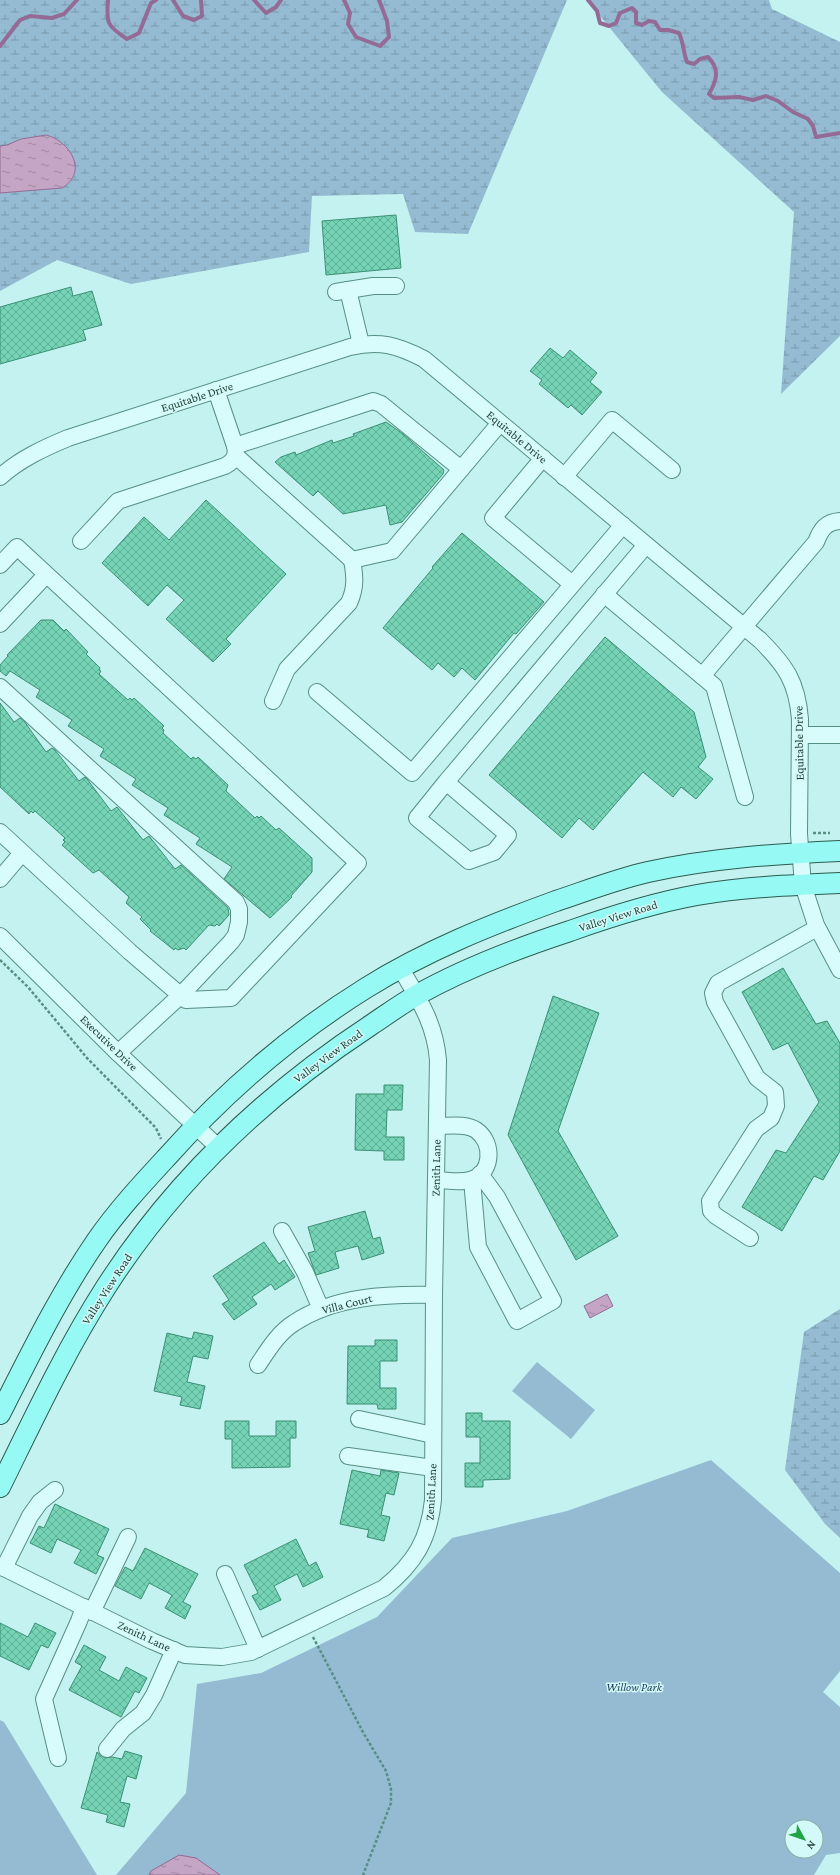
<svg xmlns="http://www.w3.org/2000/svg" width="840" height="1875" font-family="'Crimson Pro',serif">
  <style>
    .wetland { fill: url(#wetland-marsh) }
    .park { fill: #95bbd2; fill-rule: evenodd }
    .water { fill: url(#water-ripples); stroke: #946b94 }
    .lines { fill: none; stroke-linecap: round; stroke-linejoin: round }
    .stream { stroke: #946b94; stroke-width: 4 }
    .building { fill: url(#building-cross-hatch); stroke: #3b9073 }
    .minor-casing { stroke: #578f83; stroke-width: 18 }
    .major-casing { stroke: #2c5c4f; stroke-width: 22 }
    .path { stroke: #578f83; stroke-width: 2.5; stroke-dasharray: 3 2; stroke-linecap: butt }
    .minor { stroke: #d7fcfb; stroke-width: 16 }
    .major { stroke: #97f9f4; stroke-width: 20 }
    .labels { text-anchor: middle; stroke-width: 3; stroke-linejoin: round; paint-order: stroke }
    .street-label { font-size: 12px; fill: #1d3d35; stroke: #d3f9f8 }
    .park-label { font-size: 12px; font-style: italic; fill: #213e5c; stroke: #d3f9f8 }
  </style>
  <defs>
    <pattern id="wetland-marsh" width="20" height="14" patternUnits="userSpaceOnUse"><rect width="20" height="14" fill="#95bbd2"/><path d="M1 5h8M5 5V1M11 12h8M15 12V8" fill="none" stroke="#7999ab"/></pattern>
    <pattern id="water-ripples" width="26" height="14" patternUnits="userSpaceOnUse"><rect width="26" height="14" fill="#c4a5c5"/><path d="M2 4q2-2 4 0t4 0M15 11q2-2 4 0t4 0" fill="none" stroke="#9f88a1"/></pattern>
    <pattern id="building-cross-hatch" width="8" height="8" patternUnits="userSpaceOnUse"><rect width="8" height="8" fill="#75d4b6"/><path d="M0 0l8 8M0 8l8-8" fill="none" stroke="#5fad95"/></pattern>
  </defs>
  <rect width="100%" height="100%" fill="#c3f2f1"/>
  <g class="wetland">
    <polygon points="0,0 567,0 468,234 415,232 403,194 312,196 309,252 131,284 57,260 0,291"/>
    <polygon points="587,0 769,0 772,9 840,42 840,336 781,394 794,212 662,92"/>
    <polygon points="840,1309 840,1538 825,1524 785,1470 804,1332"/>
  </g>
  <g class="park">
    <polygon points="537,1362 595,1410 571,1439 512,1391"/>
    <path d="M 711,1460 L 840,1573 L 840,1671 L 823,1692 L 840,1707 L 840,1853 L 826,1855 L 814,1875 L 116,1875 L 186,1793 L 197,1684 L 261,1673 L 377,1617 L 452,1538 L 567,1511 ZM 792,1827 L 816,1827 L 816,1851 L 792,1851 Z"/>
    <polygon points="0,1720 4,1722 97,1875 0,1875"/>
  </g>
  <g class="water">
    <path d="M 46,135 C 70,141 89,172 62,188 L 0,193 L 0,146 L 7,145 L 21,139 Z"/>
    <polygon points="607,1294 613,1306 590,1318 584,1306"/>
    <polygon points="179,1855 196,1858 220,1875 149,1875 151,1871"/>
  </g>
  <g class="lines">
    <g class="stream">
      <path d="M 108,0 C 106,23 107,26 127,39 L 139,33 L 151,3 L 156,0"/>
      <polyline points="173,0 183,16 194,20 202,16 201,0"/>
      <polyline points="254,0 266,13 276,7 281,0"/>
      <polyline points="344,0 350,13 348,24 356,37 380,46 389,37 387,21 379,0"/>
      <path d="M 588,0 L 597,11 L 600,23 L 609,26 L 616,23 L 620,13 L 632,8 L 636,12 L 636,23 L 642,25 L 649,21 L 655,22 L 660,30 L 668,30 L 679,33 C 684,44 683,52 687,62 L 694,64 L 700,59 L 708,57 C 720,69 717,80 709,94 L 714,98 L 739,97 L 753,100 L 766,96 L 778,101 L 793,112 L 808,119 L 813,126 L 816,137 L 840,133"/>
      <polyline points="0,46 20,20 30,16 52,18 64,14 77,0"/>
    </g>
  </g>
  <g class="building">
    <polygon points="396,215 401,268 326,275 322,221"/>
    <polygon points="71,287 73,296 92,291 102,325 83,330 86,340 0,364 0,307"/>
    <polygon points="550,348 563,358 570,350 597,373 590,382 602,392 582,415 571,405 568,408 539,384 542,380 530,371"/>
    <polygon points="386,422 403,434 444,470 443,474 402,522 390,525 386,505 343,514 318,491 313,496 275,462 281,457 295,452 296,455 332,440 333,443 354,436 353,434"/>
    <polygon points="206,500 286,574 226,639 231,644 213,662 166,619 184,600 167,585 148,606 102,563 144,517 169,540"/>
    <polygon points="462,533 544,602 516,634 514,633 475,680 462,668 454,677 438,663 432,670 383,628 433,568 432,567"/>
    <polygon points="41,620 53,620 64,631 66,629 88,652 86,654 100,668 99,670 101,671 99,674 128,700 130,698 132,700 134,698 164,726 162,728 164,730 163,733 191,759 193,757 196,759 198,757 228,785 226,791 255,818 257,816 259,818 261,816 276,830 279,828 312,858 312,872 291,896 292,897 270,918 224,879 232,867 196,844 200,838 164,815 168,808 132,785 136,779 100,756 104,749 68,726 72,720 36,697 40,690 10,671 6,676 0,671 0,665 8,656 7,655"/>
    <polygon points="605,637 694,712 706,757 698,767 713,779 696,799 681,787 673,797 643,772 593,830 579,818 562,838 489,775"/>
    <polygon points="0,703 14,722 20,718 24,721 46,752 52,748 55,750 79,781 85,777 87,779 111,811 117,807 143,840 149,836 175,869 181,865 228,908 229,915 219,926 217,924 215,926 209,925 186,950 184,948 178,950 175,948 174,950 150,931 151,930 140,919 142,917 126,903 129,897 99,870 93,873 62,845 65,842 63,840 65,838 35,811 33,813 31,811 29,814 0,787"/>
    <polygon points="783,968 816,1024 827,1021 840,1043 840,1151 823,1180 814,1176 782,1231 742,1207 776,1150 786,1153 819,1102 788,1043 773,1050 742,992"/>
    <polygon points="553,996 599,1013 558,1131 618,1236 576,1260 508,1135"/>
    <polygon points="384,1085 403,1085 402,1110 387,1110 386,1137 404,1137 404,1160 384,1160 384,1151 355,1150 356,1094 384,1094"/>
    <polygon points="365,1211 373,1239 380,1237 384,1253 362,1260 358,1246 335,1252 339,1268 316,1275 308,1253 315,1251 308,1227"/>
    <polygon points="264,1242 279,1264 284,1260 295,1277 275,1290 271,1284 252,1297 257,1304 234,1320 222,1304 229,1300 213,1276"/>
    <polygon points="194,1332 213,1336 208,1359 193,1356 187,1382 205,1386 200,1409 180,1405 182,1397 154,1391 167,1333 192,1339"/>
    <polygon points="375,1340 397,1340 397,1361 380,1361 380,1388 396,1388 396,1409 378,1409 377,1404 347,1404 348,1346 375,1346"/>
    <polygon points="466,1413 482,1413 482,1421 510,1421 510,1479 483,1480 483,1487 465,1487 465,1463 480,1463 480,1437 466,1437"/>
    <polygon points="225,1421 249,1421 249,1436 276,1436 276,1421 296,1421 296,1438 290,1438 290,1467 232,1468 232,1439 225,1439"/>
    <polygon points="352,1470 380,1476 381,1470 399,1473 394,1495 386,1493 381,1515 390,1517 384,1541 367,1537 369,1530 340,1524"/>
    <polygon points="55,1504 109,1529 97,1555 104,1558 96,1574 74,1563 81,1550 57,1539 51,1553 30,1543 39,1526 44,1528"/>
    <polygon points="296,1539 309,1566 316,1562 323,1577 303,1587 297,1574 274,1586 281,1600 260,1610 252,1596 258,1593 244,1565"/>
    <polygon points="145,1548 198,1574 183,1602 191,1606 185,1619 165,1608 172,1595 149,1583 141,1599 115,1586 125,1567 133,1571"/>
    <polygon points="0,1623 28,1637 35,1623 56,1633 48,1648 41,1645 29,1670 0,1656"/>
    <polygon points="84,1645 106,1657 99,1670 119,1681 126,1667 147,1678 139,1693 135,1691 121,1717 69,1690 82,1666 75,1662"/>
    <polygon points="125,1751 142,1756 136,1779 127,1776 120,1802 130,1804 124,1827 106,1822 108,1815 81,1808 97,1752 105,1758 112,1757 122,1759"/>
  </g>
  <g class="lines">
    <defs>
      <g id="minor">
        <polyline points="348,290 373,286 396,286"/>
        <polyline points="336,292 348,290 361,344"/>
        <polyline points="235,446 373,401 381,404 461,469"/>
        <polyline points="236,456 352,560"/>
        <polyline points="543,458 493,518 572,584"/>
        <path d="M 0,477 C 20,459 44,448 68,438 L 350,347 C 379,340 397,345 424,359 L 760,640 C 786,666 797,682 800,719 L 799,834 L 803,885 L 816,925 L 840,970"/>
        <polyline points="564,477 612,420 672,470"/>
        <path d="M 81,541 L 118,501 L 225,466 C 234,461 237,456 235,446 L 216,390"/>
        <polyline points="0,565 17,547 358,863 231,998 186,1000 130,952 0,832"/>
        <polyline points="604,594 714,686 745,797"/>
        <polyline points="0,624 46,575"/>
        <path d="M 702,676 L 816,542 C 821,529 826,522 840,521"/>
        <polyline points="0,687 236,902 239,909 239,922 236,935 231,942 180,996 118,1053"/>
        <polyline points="317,692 412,773 623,525"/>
        <path d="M 273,701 L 287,669 L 349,603 C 356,588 355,576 352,560 L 392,551 L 500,423"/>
        <polyline points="800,735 840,735"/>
        <polyline points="446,782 508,835 494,852 469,861 417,818 446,782 646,545"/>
        <polyline points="0,879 22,853"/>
        <polyline points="0,936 118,1053 219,1148"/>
        <path d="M 436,1180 C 446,1180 459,1183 470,1180 C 492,1175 495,1143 476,1130 C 466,1123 449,1126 437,1126"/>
        <polyline points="472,1180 478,1247 517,1321 553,1301 497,1197 480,1174"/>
        <polyline points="282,1231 305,1272 321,1309"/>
        <polyline points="750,1238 716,1216 711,1211 710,1201 756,1129 771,1118 776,1106 775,1092 757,1078 715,1002 713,993 718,983 817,928"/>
        <path d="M 258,1365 C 268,1350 278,1333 294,1323 C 335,1296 386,1294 434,1295"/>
        <polyline points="359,1419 433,1435"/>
        <polyline points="348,1456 433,1468"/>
        <path d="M 0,1566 L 152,1641 L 185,1655 L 202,1656 L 222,1657 L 251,1652 L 384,1588 C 415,1563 429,1539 433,1500 L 434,1295 L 438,1060 C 435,1023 419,1000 401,969"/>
        <polyline points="4,1568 30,1516 40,1502 55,1490"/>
        <polyline points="225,1574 258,1649"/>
        <polyline points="92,1612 128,1537"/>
        <polyline points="107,1749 123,1729 143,1713 154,1695 174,1650"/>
        <polyline points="58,1758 44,1699 79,1621 84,1607"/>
      </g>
      <g id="major">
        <path d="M 0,1414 C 30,1355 59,1295 97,1240 C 117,1211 142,1184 166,1158 C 224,1093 292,1034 366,988 C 425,951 490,925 556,901 C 586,891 617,879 648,872 C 711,858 775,854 840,851"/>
        <path d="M 0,1487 C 33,1420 65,1351 106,1287 C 174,1181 266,1094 371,1025 C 386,1015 401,1004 417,995 C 465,968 518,948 570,931 C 612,916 653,903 697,895 C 744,887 792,885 840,883"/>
      </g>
    </defs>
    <use href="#minor" class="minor-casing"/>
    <use href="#major" class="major-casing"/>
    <g class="path">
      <polyline points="813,833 830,833"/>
      <polyline points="0,960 28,987 87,1058 156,1128 161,1139"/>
      <polyline points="313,1637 364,1734 386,1771 391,1789 391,1803 363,1875"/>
    </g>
    <use href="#minor" class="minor"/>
    <use href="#major" class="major"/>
  </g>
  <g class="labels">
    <g class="street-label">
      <text transform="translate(197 397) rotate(-18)" y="4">Equitable Drive</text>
      <text transform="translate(517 437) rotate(40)" y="4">Equitable Drive</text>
      <text transform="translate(799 743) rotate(-91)" y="4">Equitable Drive</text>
      <text transform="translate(618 916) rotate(-17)" y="4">Valley View Road</text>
      <text transform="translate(109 1043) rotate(44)" y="4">Executive Drive</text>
      <text transform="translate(328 1056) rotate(-36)" y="4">Valley View Road</text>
      <text transform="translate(436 1168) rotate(-89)" y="4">Zenith Lane</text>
      <text transform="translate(107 1289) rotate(-57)" y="4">Valley View Road</text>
      <text transform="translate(347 1304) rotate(-14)" y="4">Villa Court</text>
      <text transform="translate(431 1492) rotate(-87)" y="4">Zenith Lane</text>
      <text transform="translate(144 1636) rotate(25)" y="4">Zenith Lane</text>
    </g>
    <g class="park-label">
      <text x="634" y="1691">Willow Park</text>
    </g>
  </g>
  <g transform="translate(804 1839) rotate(130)"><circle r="19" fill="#d3f9f8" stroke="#8aaeaa"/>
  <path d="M0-3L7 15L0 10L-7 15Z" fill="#21a443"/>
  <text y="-6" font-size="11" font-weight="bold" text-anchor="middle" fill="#1d3d35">N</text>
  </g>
</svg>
